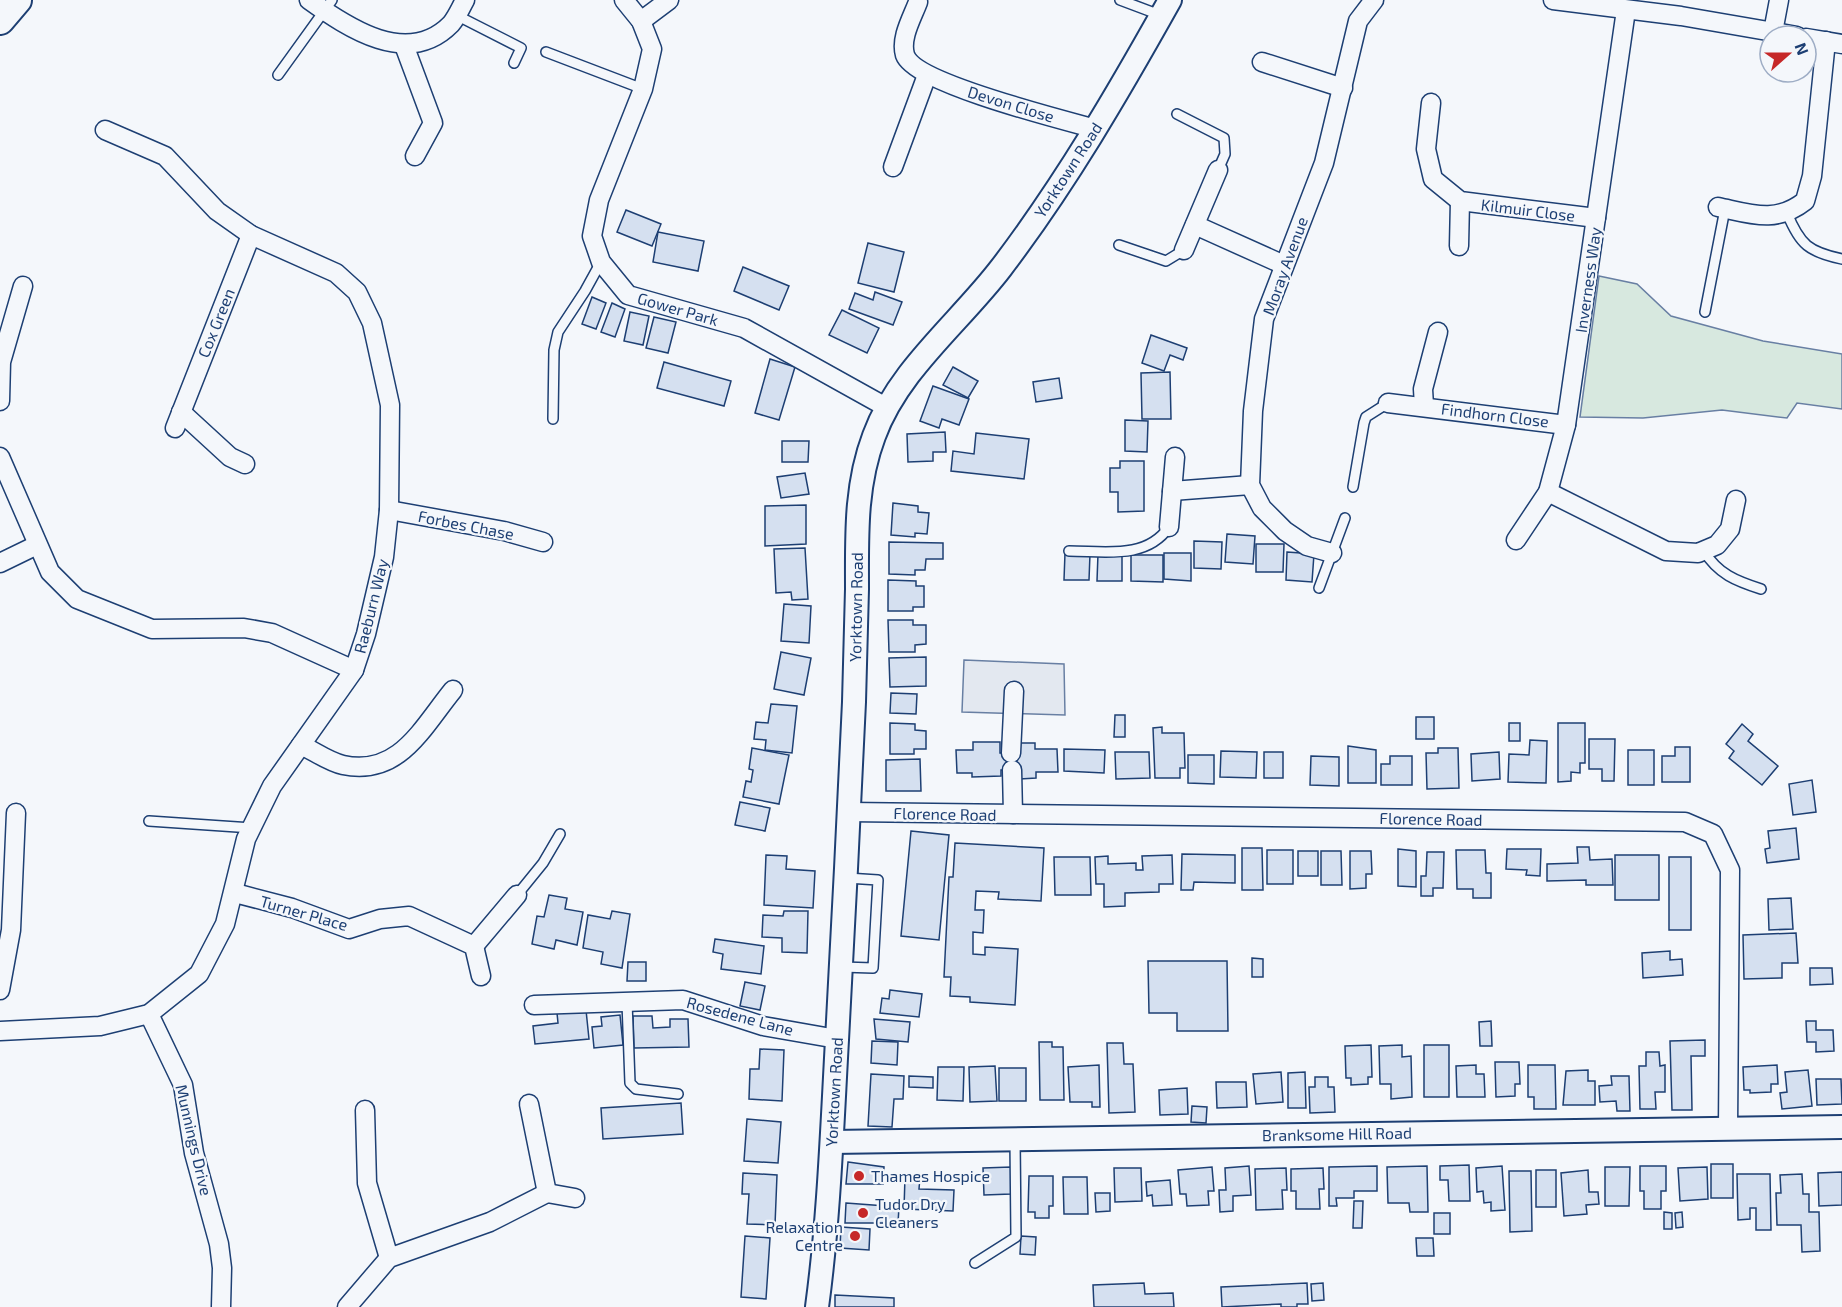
<svg xmlns="http://www.w3.org/2000/svg" width="1842" height="1307" font-family="'Exo 2',sans-serif">
  <style>
    .green { fill: #d7e8df; stroke: #687fa3; stroke-width: 1.5 }
    .parking { fill: #e3e8f0; stroke: #687fa3; stroke-width: 1.5 }
    .building { fill: #d5e0f0; stroke: #1d3f73; stroke-width: 1.5 }
    .lines { fill: none; stroke-linecap: round; stroke-linejoin: round }
    .service-casing { stroke: #1d3f73; stroke-width: 12 }
    .minor-casing { stroke: #1d3f73; stroke-width: 21 }
    .tertiary-casing { stroke: #1d3f73; stroke-width: 26 }
    .primary-casing { stroke: #1d3f73; stroke-width: 32 }
    .service { stroke: #f4f7fb; stroke-width: 9 }
    .minor { stroke: #f4f7fb; stroke-width: 18 }
    .tertiary { stroke: #f4f7fb; stroke-width: 22 }
    .primary { stroke: #f4f7fb; stroke-width: 28 }
    .poi-dot { fill: #c62828; stroke: #f4f7fb; stroke-width: 2 }
    .labels { text-anchor: middle; stroke-width: 4.5; stroke-linejoin: round; paint-order: stroke }
    .street-label { font-size: 16px; fill: #1d3f73; stroke: #f4f7fb }
    .poi-label { font-size: 16px; fill: #1d3f73; stroke: #f4f7fb; text-anchor: start }
  </style>
  <rect width="100%" height="100%" fill="#f4f7fb"/>
  <polygon class="green" points="1599,276 1637,284 1671,316 1763,341 1842,354 1842,409 1797,403 1787,418 1722,410 1643,418 1580,417"/>
  <polygon class="parking" points="964,660 1064,664 1065,715 962,712"/>
  <g class="building">
    <polygon points="626,210 661,224 652,246 617,232"/>
    <polygon points="658,232 704,241 698,271 653,262"/>
    <polygon points="868,243 904,252 894,292 858,283"/>
    <polygon points="743,267 789,286 779,310 734,291"/>
    <polygon points="875,292 902,302 893,325 849,309 855,293 873,300"/>
    <polygon points="592,297 606,303 596,329 582,324"/>
    <polygon points="612,303 625,309 615,337 601,332"/>
    <polygon points="842,310 879,328 867,353 829,335"/>
    <polygon points="630,312 649,316 643,345 624,341"/>
    <polygon points="654,317 676,322 668,353 646,348"/>
    <polygon points="1151,335 1187,348 1183,360 1170,355 1164,371 1142,363"/>
    <polygon points="770,359 795,367 779,420 755,413"/>
    <polygon points="664,362 731,381 724,406 657,388"/>
    <polygon points="953,367 978,381 968,398 943,385"/>
    <polygon points="1170,372 1171,419 1142,419 1141,373"/>
    <polygon points="1059,378 1062,398 1036,402 1033,382"/>
    <polygon points="933,386 969,399 959,425 942,419 939,428 920,421"/>
    <polygon points="1125,420 1148,421 1147,452 1125,451"/>
    <polygon points="945,432 946,452 933,452 933,461 908,462 907,434"/>
    <polygon points="976,433 1029,439 1024,479 951,471 953,451 974,454"/>
    <polygon points="782,441 809,441 808,462 782,462"/>
    <polygon points="1120,461 1144,461 1144,511 1118,512 1118,492 1110,492 1110,468 1120,468"/>
    <polygon points="805,473 809,494 781,498 777,477"/>
    <polygon points="893,503 918,506 918,512 929,513 927,534 915,533 915,537 891,535"/>
    <polygon points="806,505 806,544 765,546 765,506"/>
    <polygon points="1227,534 1255,536 1253,564 1225,562"/>
    <polygon points="1194,541 1222,542 1221,569 1194,568"/>
    <polygon points="889,542 943,543 943,559 926,559 925,570 915,570 915,575 889,574"/>
    <polygon points="1256,544 1284,544 1283,572 1256,572"/>
    <polygon points="805,548 808,599 792,600 791,592 776,593 774,549"/>
    <polygon points="1287,552 1314,554 1312,582 1286,580"/>
    <polygon points="1065,553 1090,554 1089,580 1064,580"/>
    <polygon points="1164,553 1191,553 1191,581 1164,579"/>
    <polygon points="1098,554 1122,554 1122,581 1097,581"/>
    <polygon points="1131,555 1163,555 1163,582 1131,581"/>
    <polygon points="888,580 916,581 916,586 924,586 924,607 913,607 913,611 888,611"/>
    <polygon points="784,604 811,606 809,643 781,641"/>
    <polygon points="888,620 913,620 913,625 926,625 926,644 915,645 915,652 889,652"/>
    <polygon points="781,652 811,658 804,695 774,689"/>
    <polygon points="926,657 926,686 890,687 889,658"/>
    <polygon points="891,693 917,694 916,714 890,713"/>
    <polygon points="771,704 797,706 792,753 765,750 766,740 754,739 756,722 768,723"/>
    <polygon points="1115,715 1125,715 1125,737 1114,737"/>
    <rect x="1416" y="717" width="18" height="22"/>
    <polygon points="890,723 915,724 915,730 926,731 926,749 914,749 914,754 890,754"/>
    <rect x="1509" y="723" width="11" height="18"/>
    <polygon points="1558,723 1585,723 1585,763 1580,763 1580,773 1571,772 1571,781 1558,782"/>
    <polygon points="1742,724 1753,734 1748,741 1778,766 1762,785 1729,758 1734,751 1726,744"/>
    <polygon points="1162,727 1162,733 1184,733 1185,768 1180,768 1180,778 1155,778 1153,728"/>
    <polygon points="1589,739 1615,739 1614,781 1602,781 1602,769 1589,769"/>
    <polygon points="1530,740 1547,741 1546,783 1508,782 1509,754 1529,755"/>
    <polygon points="973,742 1000,742 1000,753 1020,753 1020,743 1035,743 1035,749 1057,749 1058,772 1036,772 1036,778 1020,779 1020,770 1001,770 1001,776 972,777 972,773 957,773 956,750 973,750"/>
    <polygon points="1348,746 1376,750 1376,783 1348,783"/>
    <polygon points="1675,747 1690,747 1690,782 1662,782 1662,756 1675,756"/>
    <polygon points="752,748 789,755 779,804 743,797 746,781 751,782 753,770 749,769"/>
    <polygon points="1438,748 1458,748 1459,788 1427,789 1426,753 1438,753"/>
    <polygon points="1064,749 1105,750 1104,773 1064,771"/>
    <rect x="1628" y="750" width="26" height="35"/>
    <polygon points="1221,751 1257,752 1256,778 1220,777"/>
    <polygon points="1115,752 1149,752 1150,778 1116,779"/>
    <rect x="1264" y="752" width="19" height="26"/>
    <polygon points="1499,752 1500,779 1472,781 1471,754"/>
    <polygon points="1188,755 1214,755 1214,784 1188,783"/>
    <polygon points="1311,756 1339,757 1339,786 1310,785"/>
    <polygon points="1390,756 1412,756 1412,785 1381,785 1381,764 1390,764"/>
    <polygon points="920,759 921,791 886,791 886,760"/>
    <polygon points="1812,780 1816,812 1793,815 1789,784"/>
    <polygon points="740,802 770,808 765,831 735,825"/>
    <polygon points="1796,828 1799,859 1767,863 1765,849 1770,848 1768,831"/>
    <polygon points="911,831 949,835 939,940 901,936"/>
    <polygon points="955,843 1044,848 1041,901 998,899 999,892 976,891 975,910 984,910 983,933 973,932 973,954 985,955 985,947 1018,949 1015,1005 970,1002 970,997 950,996 951,977 944,977 949,877 953,877"/>
    <polygon points="1577,847 1589,847 1590,860 1612,859 1613,885 1586,885 1586,880 1547,881 1547,864 1578,863"/>
    <polygon points="1242,848 1262,848 1263,890 1242,890"/>
    <polygon points="1398,849 1416,851 1416,887 1398,886"/>
    <polygon points="1507,849 1541,849 1540,876 1526,875 1527,870 1506,869"/>
    <rect x="1267" y="850" width="26" height="34"/>
    <polygon points="1456,850 1485,850 1486,873 1491,873 1491,898 1473,898 1473,889 1457,889"/>
    <rect x="1298" y="851" width="20" height="25"/>
    <polygon points="1321,851 1341,851 1342,885 1321,885"/>
    <polygon points="1350,851 1371,851 1372,874 1366,874 1366,888 1350,889"/>
    <polygon points="1427,852 1444,852 1443,888 1433,888 1433,896 1421,896 1421,876 1426,876"/>
    <polygon points="1182,854 1235,855 1235,883 1194,882 1193,890 1181,890"/>
    <polygon points="766,855 787,856 786,869 815,871 813,908 764,905"/>
    <polygon points="1172,855 1173,884 1159,884 1159,892 1125,893 1125,906 1104,907 1104,884 1096,884 1095,857 1108,856 1108,864 1136,863 1136,870 1143,870 1142,856"/>
    <rect x="1615" y="855" width="44" height="45"/>
    <polygon points="1054,857 1090,857 1091,895 1055,895"/>
    <rect x="1669" y="857" width="22" height="73"/>
    <polygon points="549,895 567,898 565,909 583,912 577,945 556,940 554,949 532,944 537,916 544,917"/>
    <polygon points="1791,898 1793,929 1769,930 1768,899"/>
    <polygon points="612,911 630,914 622,968 601,964 603,952 583,948 588,915 610,919"/>
    <polygon points="784,911 808,911 807,953 782,952 782,938 762,937 763,915 783,916"/>
    <polygon points="1796,933 1798,963 1782,963 1782,978 1744,979 1743,935"/>
    <polygon points="715,939 764,946 761,974 721,969 723,954 713,952"/>
    <polygon points="1670,951 1670,960 1682,959 1683,975 1643,978 1642,953"/>
    <polygon points="1252,958 1263,959 1263,977 1252,977"/>
    <polygon points="1148,961 1227,961 1228,1031 1177,1031 1177,1013 1149,1013"/>
    <polygon points="628,962 646,962 646,981 627,981"/>
    <polygon points="1810,968 1832,968 1833,984 1810,985"/>
    <polygon points="745,982 765,986 760,1010 740,1006"/>
    <polygon points="890,990 922,994 919,1017 880,1013 882,998 889,999"/>
    <polygon points="586,1010 589,1039 535,1044 533,1026 558,1023 557,1013"/>
    <polygon points="620,1015 623,1045 594,1048 592,1027 602,1026 601,1017"/>
    <polygon points="633,1016 652,1016 653,1028 670,1027 670,1019 688,1019 689,1047 634,1048"/>
    <polygon points="874,1019 910,1022 908,1042 876,1039"/>
    <polygon points="1491,1021 1492,1046 1480,1046 1479,1022"/>
    <polygon points="1806,1021 1816,1021 1816,1030 1833,1030 1834,1051 1816,1052 1816,1042 1807,1042"/>
    <polygon points="1705,1040 1705,1056 1691,1056 1692,1110 1672,1110 1670,1041"/>
    <polygon points="872,1041 898,1042 897,1065 871,1063"/>
    <polygon points="1039,1042 1052,1042 1052,1047 1063,1047 1064,1100 1040,1100"/>
    <polygon points="1107,1043 1123,1043 1124,1064 1133,1064 1135,1112 1109,1113"/>
    <polygon points="1371,1045 1372,1077 1368,1077 1368,1084 1351,1085 1351,1078 1346,1078 1345,1046"/>
    <polygon points="1402,1045 1402,1057 1411,1056 1412,1097 1391,1099 1391,1084 1380,1084 1379,1046"/>
    <rect x="1424" y="1045" width="25" height="52"/>
    <polygon points="760,1049 784,1050 782,1101 749,1099 750,1069 759,1069"/>
    <polygon points="1646,1052 1659,1052 1660,1066 1665,1065 1665,1092 1655,1092 1656,1109 1640,1109 1639,1066 1646,1066"/>
    <polygon points="1495,1062 1519,1062 1520,1084 1515,1084 1515,1096 1496,1097"/>
    <polygon points="1099,1065 1100,1107 1092,1107 1092,1102 1070,1102 1068,1067"/>
    <polygon points="1476,1065 1476,1074 1484,1074 1485,1097 1457,1097 1456,1066"/>
    <polygon points="1528,1065 1555,1065 1556,1109 1534,1109 1534,1097 1528,1097"/>
    <polygon points="1777,1065 1778,1084 1771,1084 1771,1092 1750,1093 1750,1090 1744,1090 1743,1067"/>
    <polygon points="995,1066 997,1101 970,1102 969,1067"/>
    <polygon points="938,1067 964,1067 963,1101 937,1100"/>
    <rect x="999" y="1068" width="27" height="33"/>
    <polygon points="1588,1070 1588,1081 1595,1081 1595,1105 1563,1105 1566,1071"/>
    <polygon points="1808,1070 1812,1106 1782,1109 1780,1093 1787,1092 1785,1072"/>
    <polygon points="1281,1072 1283,1102 1256,1104 1253,1074"/>
    <polygon points="1305,1072 1306,1108 1288,1108 1288,1073"/>
    <polygon points="871,1074 904,1076 903,1099 894,1099 892,1127 868,1126"/>
    <polygon points="909,1076 933,1077 933,1088 909,1087"/>
    <polygon points="1611,1076 1629,1076 1630,1111 1617,1111 1616,1101 1600,1102 1599,1086 1612,1085"/>
    <polygon points="1315,1077 1328,1077 1328,1087 1334,1087 1335,1112 1310,1113 1309,1087 1315,1087"/>
    <polygon points="1816,1079 1841,1079 1842,1104 1817,1105"/>
    <polygon points="1216,1082 1246,1082 1247,1107 1217,1108"/>
    <polygon points="1187,1088 1188,1114 1160,1115 1159,1090"/>
    <polygon points="681,1103 683,1134 603,1139 601,1108"/>
    <polygon points="1192,1106 1207,1107 1206,1123 1191,1122"/>
    <polygon points="747,1119 781,1122 778,1163 744,1161"/>
    <polygon points="848,1162 884,1167 883,1184 846,1184"/>
    <rect x="1711" y="1164" width="22" height="34"/>
    <polygon points="1469,1165 1470,1201 1449,1201 1448,1180 1440,1180 1440,1166"/>
    <polygon points="1249,1166 1251,1195 1233,1196 1233,1211 1220,1212 1219,1190 1226,1190 1225,1168"/>
    <polygon points="1377,1166 1377,1191 1354,1191 1354,1198 1336,1198 1337,1206 1329,1206 1329,1167"/>
    <polygon points="1427,1166 1428,1212 1410,1212 1409,1203 1388,1203 1387,1167"/>
    <polygon points="1502,1166 1505,1210 1491,1211 1491,1202 1484,1203 1483,1191 1477,1192 1476,1168"/>
    <polygon points="1640,1166 1666,1166 1666,1191 1661,1191 1661,1209 1644,1209 1644,1191 1640,1191"/>
    <polygon points="1011,1167 1011,1194 984,1195 983,1168"/>
    <polygon points="1212,1167 1214,1191 1208,1191 1209,1205 1187,1206 1186,1194 1180,1194 1178,1170"/>
    <polygon points="1605,1167 1630,1167 1629,1206 1605,1206"/>
    <polygon points="1707,1167 1708,1199 1680,1201 1678,1168"/>
    <polygon points="1114,1168 1141,1168 1142,1201 1115,1202"/>
    <polygon points="1286,1168 1287,1190 1282,1190 1283,1209 1256,1210 1255,1169"/>
    <polygon points="1323,1168 1324,1189 1319,1189 1320,1209 1296,1209 1296,1191 1291,1191 1291,1169"/>
    <rect x="1536" y="1170" width="20" height="37"/>
    <polygon points="1588,1170 1589,1192 1598,1192 1599,1204 1586,1205 1587,1214 1564,1216 1561,1173"/>
    <polygon points="1509,1171 1531,1171 1532,1231 1510,1232"/>
    <polygon points="1842,1172 1842,1205 1819,1206 1818,1173"/>
    <polygon points="743,1173 777,1175 775,1225 747,1224 749,1194 742,1194"/>
    <polygon points="1737,1174 1770,1174 1771,1230 1756,1230 1756,1208 1750,1208 1750,1219 1738,1220"/>
    <polygon points="1802,1174 1803,1194 1809,1194 1809,1212 1819,1212 1820,1251 1802,1252 1801,1225 1777,1225 1776,1193 1781,1193 1780,1175"/>
    <polygon points="1029,1176 1053,1176 1053,1206 1049,1206 1049,1218 1035,1218 1035,1212 1028,1212"/>
    <polygon points="905,1177 920,1177 919,1189 954,1190 953,1211 904,1209"/>
    <polygon points="1063,1177 1087,1177 1088,1214 1064,1214"/>
    <polygon points="1170,1180 1172,1205 1153,1206 1152,1195 1147,1196 1146,1182"/>
    <polygon points="1095,1193 1110,1193 1110,1211 1096,1212"/>
    <polygon points="1354,1201 1363,1201 1362,1228 1353,1228"/>
    <polygon points="846,1203 899,1207 898,1223 845,1223"/>
    <polygon points="1664,1212 1672,1213 1672,1229 1664,1229"/>
    <polygon points="1682,1212 1683,1227 1676,1228 1675,1213"/>
    <rect x="1434" y="1213" width="16" height="21"/>
    <polygon points="841,1227 870,1229 869,1250 840,1248"/>
    <polygon points="745,1236 770,1238 766,1299 741,1297"/>
    <polygon points="1021,1236 1036,1237 1035,1255 1020,1254"/>
    <polygon points="1416,1238 1433,1238 1434,1256 1417,1256"/>
    <polygon points="1144,1283 1145,1294 1173,1293 1174,1307 1094,1307 1093,1285"/>
    <polygon points="1307,1283 1308,1304 1297,1304 1297,1307 1281,1307 1281,1304 1222,1307 1221,1287"/>
    <polygon points="1323,1283 1324,1300 1312,1301 1311,1284"/>
    <polygon points="835,1295 894,1298 894,1307 835,1307"/>
  </g>
  <g class="lines">
    <defs>
      <g id="service">
        <polyline points="1120,0 1160,15"/>
        <polyline points="456,15 521,48 514,63"/>
        <polyline points="546,52 643,89"/>
        <polyline points="278,75 332,0"/>
        <polyline points="1177,114 1224,138 1225,154 1218,170"/>
        <path d="M 1787,213 C 1800,245 1809,252 1842,259"/>
        <polyline points="1119,245 1166,261 1184,250"/>
        <polyline points="1705,312 1725,209"/>
        <polyline points="553,419 554,350 558,332 585,291 601,262"/>
        <polyline points="1353,487 1364,423 1366,417 1388,403"/>
        <path d="M 1069,551 C 1104,551 1146,560 1169,527"/>
        <path d="M 1704,551 C 1718,574 1736,581 1761,589"/>
        <polyline points="1319,588 1345,518"/>
        <polyline points="149,821 252,828"/>
        <polyline points="517,895 543,863 560,834"/>
        <polyline points="842,967 873,968 878,880 847,878"/>
        <polyline points="627,1002 630,1083 636,1089 678,1094"/>
        <polyline points="975,1263 1016,1237 1015,1140"/>
      </g>
      <g id="minor">
        <path d="M 309,0 C 348,28 408,68 451,24 C 457,17 461,7 465,0"/>
        <polyline points="624,0 641,21 652,49 643,89 599,200 592,236 601,262 628,295 744,328 886,407"/>
        <polyline points="1553,0 1681,16 1797,36"/>
        <path d="M 918,2 C 912,18 900,38 905,55 C 915,83 1063,120 1096,129"/>
        <polyline points="641,21 669,0"/>
        <polyline points="1773,32 1779,0"/>
        <polyline points="1806,38 1842,44"/>
        <polyline points="404,45 433,123 415,156"/>
        <polyline points="1262,62 1343,88"/>
        <polyline points="1431,103 1426,149 1433,179 1460,201 1596,218"/>
        <polyline points="893,167 927,75"/>
        <path d="M 1718,207 C 1751,214 1776,224 1805,201 L 1812,176 L 1826,41"/>
        <polyline points="1195,225 1284,265"/>
        <polyline points="1459,246 1460,201"/>
        <polyline points="1184,250 1218,170"/>
        <polyline points="0,401 1,362 23,286"/>
        <polyline points="1388,403 1566,425"/>
        <polyline points="1424,406 1423,389 1438,332"/>
        <polyline points="181,412 230,457 245,464"/>
        <polyline points="175,428 251,235"/>
        <polyline points="0,457 50,572 77,599 152,629 244,628 272,633 354,670"/>
        <polyline points="1172,491 1250,485"/>
        <polyline points="1548,492 1666,551 1698,553 1717,545 1730,529 1736,500"/>
        <polyline points="389,510 504,531 543,542"/>
        <polyline points="1169,527 1175,457"/>
        <polyline points="1516,540 1548,492 1566,425 1626,10"/>
        <polyline points="1332,553 1307,546 1285,531 1262,508 1250,485 1253,411 1264,319 1324,163 1358,21 1374,0"/>
        <polyline points="0,563 37,545"/>
        <path d="M 301,745 C 314,751 329,762 343,765 C 399,777 422,728 453,690"/>
        <polyline points="1011,753 1014,691"/>
        <polyline points="1012,770 1013,814"/>
        <polyline points="848,812 1685,822 1713,834 1730,870 1728,1129"/>
        <polyline points="235,893 292,908 349,929 380,919 409,916 474,946 481,976"/>
        <polyline points="474,946 517,895"/>
        <polyline points="0,990 11,930 16,813"/>
        <polyline points="534,1005 683,1000 763,1026 837,1039"/>
        <polyline points="149,1014 183,1085 194,1153 219,1244 222,1268 221,1307"/>
        <polyline points="0,1031 100,1026 149,1014 199,974 225,924 246,839 272,786 354,670 366,634 384,557 389,510 390,405 372,323 357,292 336,273 251,235 217,211 165,156 105,130"/>
        <polyline points="529,1104 547,1193"/>
        <polyline points="365,1110 367,1183 389,1258"/>
        <polyline points="347,1307 389,1258 490,1222 547,1193 575,1198"/>
      </g>
      <g id="tertiary">
        <polyline points="832,1142 1842,1127"/>
        <path d="M 817,1307 C 829,1218 832,1129 837,1040 C 843,927 849,815 854,702 C 855,664 856,627 857,589 C 857,537 855,486 874,436 C 898,370 959,323 1001,268 C 1065,184 1118,93 1170,0"/>
      </g>
      <polyline id="primary" points="0,20 17,0"/>
    </defs>
    <use href="#service" class="service-casing"/>
    <use href="#minor" class="minor-casing"/>
    <use href="#tertiary" class="tertiary-casing"/>
    <use href="#primary" class="primary-casing"/>
    <use href="#service" class="service"/>
    <use href="#minor" class="minor"/>
    <use href="#tertiary" class="tertiary"/>
    <use href="#primary" class="primary"/>
  </g>
  <g class="poi-dot">
    <circle cx="859" cy="1176" r="6"/>
    <circle cx="863" cy="1213" r="6"/>
    <circle cx="855" cy="1236" r="6"/>
  </g>
  <g class="labels">
    <g class="street-label">
      <text transform="translate(1011 104) rotate(17)" y="6">Devon Close</text>
      <text transform="translate(1068 170) rotate(-57)" y="6">Yorktown Road</text>
      <text transform="translate(1528 210) rotate(7)" y="6">Kilmuir Close</text>
      <text transform="translate(1285 266) rotate(-70)" y="6">Moray Avenue</text>
      <text transform="translate(1588 280) rotate(-82)" y="6">Inverness Way</text>
      <text transform="translate(678 309) rotate(16)" y="6">Gower Park</text>
      <text transform="translate(216 323) rotate(-68)" y="6">Cox Green</text>
      <text transform="translate(1495 415) rotate(7)" y="6">Findhorn Close</text>
      <text transform="translate(466 525) rotate(11)" y="6">Forbes Chase</text>
      <text transform="translate(371 606) rotate(-76)" y="6">Raeburn Way</text>
      <text transform="translate(856 607) rotate(-89)" y="6">Yorktown Road</text>
      <text transform="translate(945 814) rotate(1)" y="6">Florence Road</text>
      <text transform="translate(1431 819) rotate(1)" y="6">Florence Road</text>
      <text transform="translate(304 913) rotate(16)" y="6">Turner Place</text>
      <text transform="translate(740 1016) rotate(15)" y="6">Rosedene Lane</text>
      <text transform="translate(834 1092) rotate(-87)" y="6">Yorktown Road</text>
      <text transform="translate(1337 1134) rotate(-1)" y="6">Branksome Hill Road</text>
      <text transform="translate(194 1140) rotate(77)" y="6">Munnings Drive</text>
    </g>
    <g class="poi-label">
      <text x="871" y="1182">Thames Hospice</text>
      <text x="875" y="1210">Tudor Dry<tspan x="875" dy="18">Cleaners</tspan></text>
      <text x="843" y="1233" text-anchor="end">Relaxation<tspan x="843" dy="18">Centre</tspan></text>
    </g>
  </g>
  <g transform="translate(1788 54) rotate(69)"><circle r="28" fill="#f4f7fb" stroke="#9eadc5" stroke-width="1.5"/>
  <path d="M0-4.5L10 22L0 15L-10 22Z" fill="#c62828"/>
  <text y="-9" font-size="16" font-weight="bold" text-anchor="middle" fill="#1d3f73">N</text>
  </g>
</svg>
